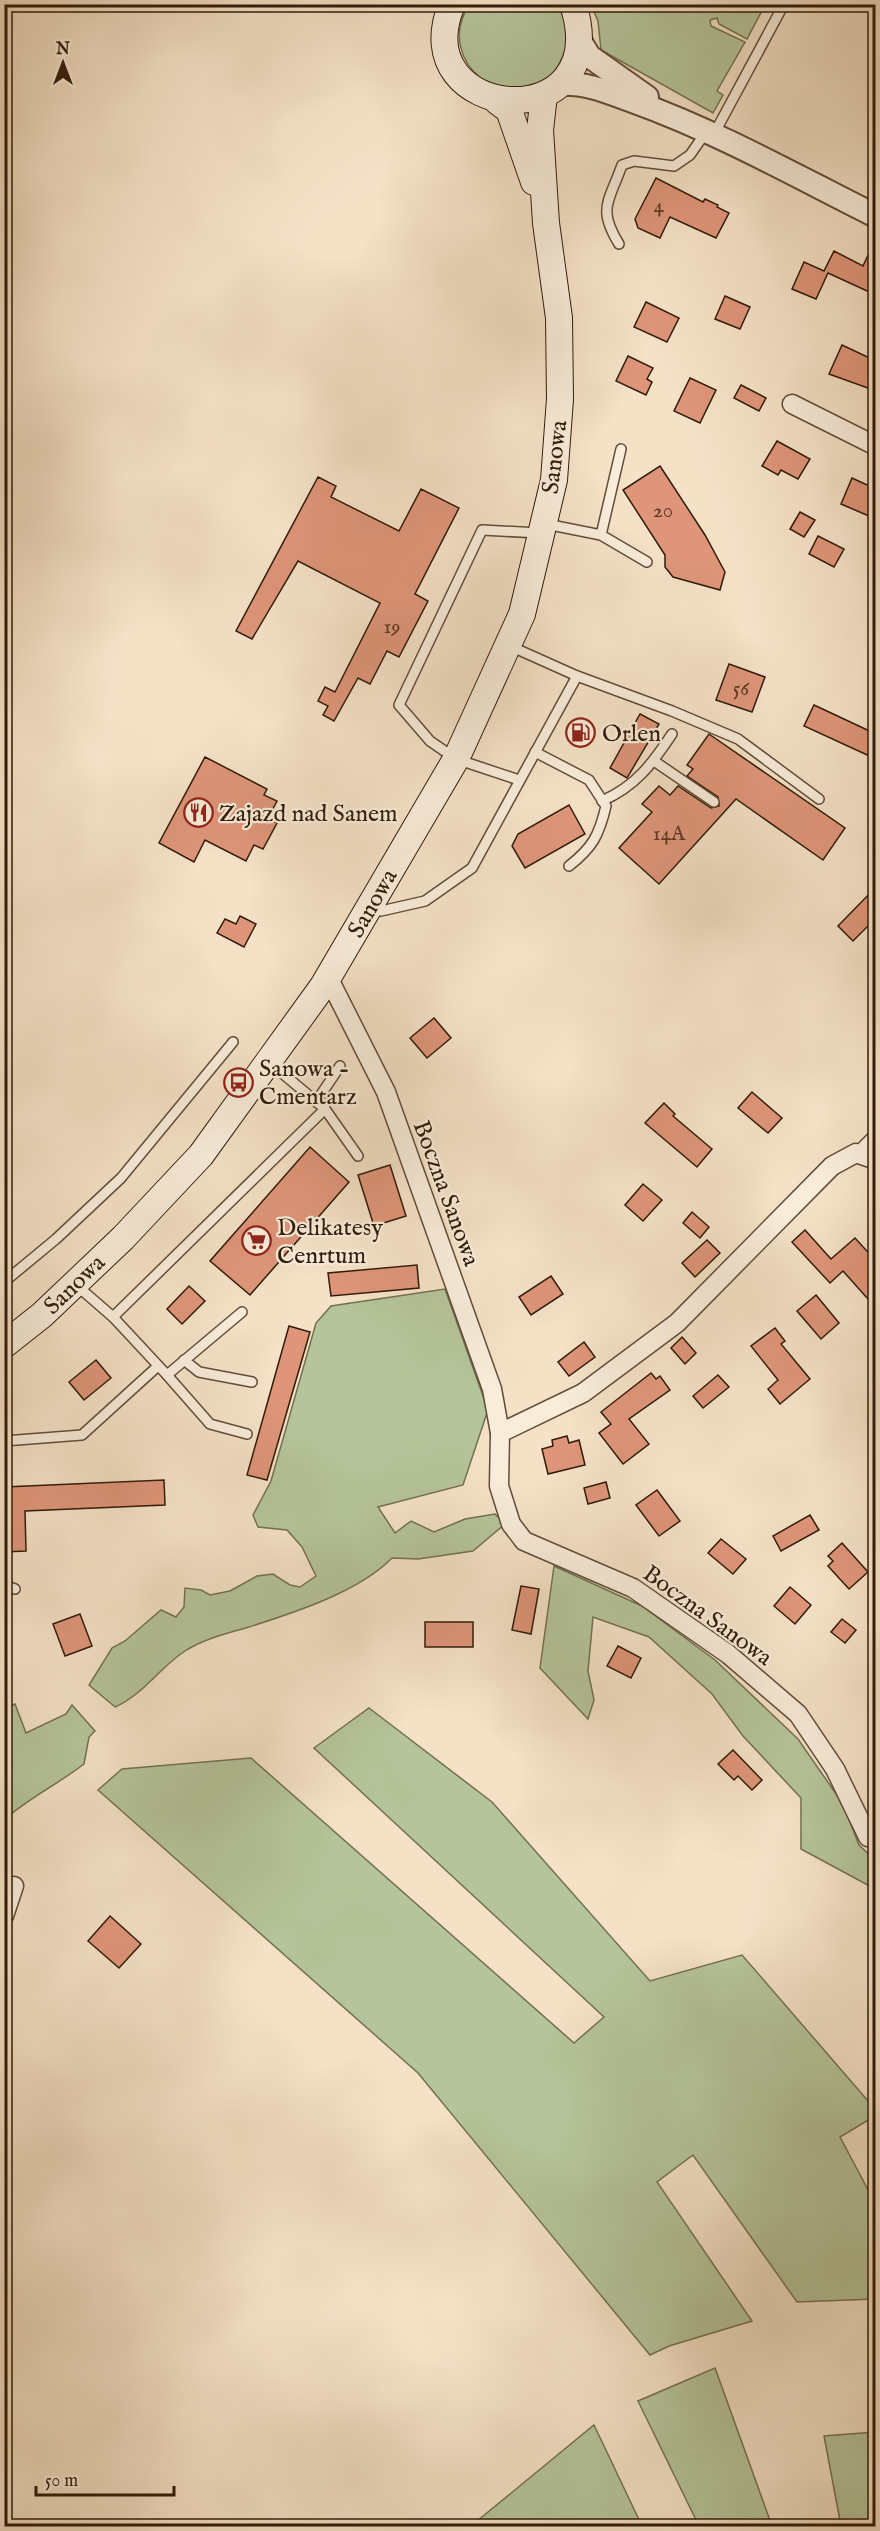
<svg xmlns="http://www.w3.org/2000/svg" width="880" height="2531" font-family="'IM FELL English',serif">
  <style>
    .green { fill: #b5c49a; stroke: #737051; stroke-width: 1.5 }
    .building { fill: #de9579; stroke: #311b08; stroke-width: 1.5 }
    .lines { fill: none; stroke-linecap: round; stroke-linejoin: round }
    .service-casing { stroke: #624c38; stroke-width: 12 }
    .minor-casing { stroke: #624c38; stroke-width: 21 }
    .tertiary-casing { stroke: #624c38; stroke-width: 26 }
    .secondary-casing { stroke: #311b08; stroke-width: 28 }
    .service { stroke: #f8ecda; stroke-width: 9 }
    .minor { stroke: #f8ecda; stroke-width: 18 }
    .tertiary { stroke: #f8ecda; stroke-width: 22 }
    .secondary { stroke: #f8ecda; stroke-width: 26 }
    .labels { text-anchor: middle; stroke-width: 4.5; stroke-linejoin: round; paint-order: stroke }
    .number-label { font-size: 21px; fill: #5c3a24 }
    .street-label { font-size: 24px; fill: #311b08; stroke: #f8ecda }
    .poi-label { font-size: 24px; fill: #311b08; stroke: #f8ecda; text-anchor: start }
  </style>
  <rect width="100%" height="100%" fill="#f4e1c6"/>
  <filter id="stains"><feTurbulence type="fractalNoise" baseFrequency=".00333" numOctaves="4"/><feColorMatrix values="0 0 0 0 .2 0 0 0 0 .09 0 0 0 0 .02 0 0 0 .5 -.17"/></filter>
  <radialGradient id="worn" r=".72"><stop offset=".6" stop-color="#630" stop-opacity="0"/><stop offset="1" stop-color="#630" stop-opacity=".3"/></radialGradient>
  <g class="green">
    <path d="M 469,5 L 557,5 C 566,17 571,39 564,53 C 561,60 558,68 553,73 C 510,121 432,62 469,5 Z"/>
    <polygon points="591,5 765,5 747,39 719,24 717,18 710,20 711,26 745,42 717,91 723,95 713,113 601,50 598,21"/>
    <path d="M 445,1289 L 488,1410 L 463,1485 L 378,1507 L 395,1533 L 411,1521 L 434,1532 L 465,1519 L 495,1514 L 505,1524 L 473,1551 L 418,1559 L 392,1558 C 359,1592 293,1613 249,1627 C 228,1633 203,1639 185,1651 C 159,1668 143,1695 115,1707 L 89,1685 L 112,1648 L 125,1641 L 161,1610 L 176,1617 L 184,1607 L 185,1588 L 201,1590 L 210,1595 L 230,1591 L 257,1576 L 273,1574 L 290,1585 L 300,1587 L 316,1576 L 302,1547 L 287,1530 L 258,1527 L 253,1515 L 271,1481 L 316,1323 L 331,1306 Z"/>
    <polygon points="554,1566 642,1606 715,1660 798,1739 843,1804 859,1845 875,1860 875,1889 801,1849 801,1798 743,1736 712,1694 649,1637 593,1617 588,1671 594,1700 588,1719 540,1668"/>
    <path d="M 15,1704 L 26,1733 L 66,1714 L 72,1705 L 95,1731 L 89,1737 L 84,1764 C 58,1784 29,1798 5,1819 L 5,1708 Z"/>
    <polygon points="369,1708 492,1802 650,1981 742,1955 875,2109 875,2116 840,2137 875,2203 875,2299 797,2302 693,2155 657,2182 752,2321 669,2346 650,2355 418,2073 98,1790 122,1769 251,1758 574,2043 604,2017 314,1748"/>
    <polygon points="715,2368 772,2526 699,2526 638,2401"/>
    <polygon points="594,2425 642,2526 471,2526"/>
    <polygon points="875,2432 875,2526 841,2526 824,2436"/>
  </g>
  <g class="building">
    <polygon points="656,178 703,202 705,199 718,205 717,207 729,213 716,238 670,217 660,238 638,228 635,219"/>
    <polygon points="876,238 876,295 828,273 816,299 792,289 804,262 824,271 834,251 863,266"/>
    <polygon points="725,296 750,307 740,329 715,319"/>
    <polygon points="646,302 679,318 667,342 634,327"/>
    <polygon points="842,345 876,361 876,391 829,374"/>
    <polygon points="628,356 653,368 647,379 652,382 646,395 616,381"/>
    <polygon points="690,378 716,390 700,423 674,411"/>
    <polygon points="741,385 766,398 759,411 734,398"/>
    <polygon points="777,441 810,459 798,479 781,470 778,475 762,466"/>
    <polygon points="660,466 705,535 725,572 720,590 673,577 665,567 665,555 623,490"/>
    <polygon points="318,477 336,486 331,497 399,531 421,489 459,508 415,594 428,601 399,657 387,651 370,684 358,678 334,721 323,715 328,706 318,701 325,687 335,692 380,603 298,561 252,639 236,631"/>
    <polygon points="852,478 876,489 876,519 841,504"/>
    <polygon points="800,512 815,520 804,537 790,529"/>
    <polygon points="818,536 844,549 834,567 809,554"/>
    <polygon points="729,664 765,677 752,712 716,700"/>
    <polygon points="814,705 876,734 876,759 804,726"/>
    <polygon points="640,714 659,724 627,778 610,768"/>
    <polygon points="709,734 845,828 823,860 736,799 659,884 619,848 652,812 642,804 659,786 670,795 678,786 711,808 719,806 718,797 687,776 693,769 687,765"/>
    <polygon points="205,757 267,789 264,795 277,801 268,818 277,823 263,849 254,845 246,861 205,840 194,862 159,843"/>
    <polygon points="569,805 585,834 525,868 512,846 518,834"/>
    <polygon points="876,887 876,918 853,941 838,926"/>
    <polygon points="240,916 256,924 244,947 217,933 225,919 236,924"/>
    <polygon points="434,1018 451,1038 427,1058 410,1038"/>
    <polygon points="752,1092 782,1118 768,1133 738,1108"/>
    <polygon points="664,1103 675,1114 673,1116 712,1149 697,1167 645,1123"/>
    <polygon points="310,1147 349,1182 250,1295 210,1261"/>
    <polygon points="390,1165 406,1216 374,1226 358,1175"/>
    <polygon points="643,1184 662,1200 643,1221 625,1205"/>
    <polygon points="692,1212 709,1227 700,1238 683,1223"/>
    <polygon points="805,1230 831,1259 855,1238 876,1261 876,1308 843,1271 830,1283 792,1242"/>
    <polygon points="707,1240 720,1253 695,1277 682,1263"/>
    <polygon points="417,1265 419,1288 331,1296 328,1273"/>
    <polygon points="551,1276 563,1294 531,1315 519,1297"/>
    <polygon points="189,1286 205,1301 182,1324 167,1309"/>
    <polygon points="816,1295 839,1323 821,1339 797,1311"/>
    <polygon points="289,1326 310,1332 267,1480 247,1475"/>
    <polygon points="775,1328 785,1341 781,1344 810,1379 780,1404 768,1389 778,1380 751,1346"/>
    <polygon points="682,1337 696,1353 685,1364 671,1348"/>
    <polygon points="584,1342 595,1357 569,1376 558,1362"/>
    <polygon points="96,1360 111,1378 84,1400 69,1382"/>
    <polygon points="651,1373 656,1379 660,1376 670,1390 629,1419 649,1444 623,1464 599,1433 611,1424 601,1412"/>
    <polygon points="718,1375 729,1387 703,1408 693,1396"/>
    <polygon points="567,1436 569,1443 579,1440 585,1465 548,1474 542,1449 553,1446 552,1440"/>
    <polygon points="164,1480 165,1505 25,1511 26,1551 4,1552 4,1487"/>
    <polygon points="606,1482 610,1498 588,1504 584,1488"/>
    <polygon points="657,1490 680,1521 659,1536 636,1505"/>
    <polygon points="810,1515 819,1530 781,1551 773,1536"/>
    <polygon points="721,1539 746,1559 733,1574 708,1553"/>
    <polygon points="842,1543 868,1572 849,1589 828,1566 833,1561 828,1556"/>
    <polygon points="521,1586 539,1589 531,1634 512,1630"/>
    <polygon points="790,1587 811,1605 795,1624 774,1606"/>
    <polygon points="80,1614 92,1646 65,1656 53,1624"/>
    <polygon points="842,1619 856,1630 845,1643 831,1632"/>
    <rect x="425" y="1622" width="48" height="25"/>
    <polygon points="618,1646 641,1658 631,1678 607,1666"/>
    <polygon points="733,1750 762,1780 752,1790 738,1776 734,1780 718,1764"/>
    <polygon points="110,1916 141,1944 119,1968 88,1941"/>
  </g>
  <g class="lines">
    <defs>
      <g id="service">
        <polyline points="714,134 784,4"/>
        <path d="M 619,244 C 597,208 609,202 622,165 L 634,161 L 674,166 L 690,155 L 706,132"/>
        <polyline points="546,524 601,535 647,562"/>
        <polyline points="601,535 621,449"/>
        <polyline points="510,646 577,676 672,711 738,739 819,799"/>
        <path d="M 535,752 L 589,780 L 606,806 C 599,836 592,848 569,866"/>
        <polyline points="654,761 714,802"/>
        <polyline points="519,780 456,759 430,741 399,705 482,530 539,533"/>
        <path d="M 602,801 C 636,786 652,764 672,734"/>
        <polyline points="370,911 381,911 425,901 472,868 577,676"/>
        <polyline points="316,1102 340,1066"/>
        <polyline points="325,1109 358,1156"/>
        <polyline points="856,1153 876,1133"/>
        <polyline points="4,1282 56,1239 121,1178 233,1042"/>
        <polyline points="75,1284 113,1317 325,1109 270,1063"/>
        <polyline points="113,1317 167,1375 242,1312"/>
        <polyline points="184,1360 199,1372 252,1382"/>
        <polyline points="167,1375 210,1424 247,1434"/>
        <polyline points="4,1441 82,1435 158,1366"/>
        <polyline points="4,1585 15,1589"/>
        <polyline points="4,2519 13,2526"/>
      </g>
      <g id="minor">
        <polyline points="792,404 876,446"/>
        <polyline points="328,977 386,1092 492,1389 500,1433 499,1486 511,1524 524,1541 633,1588 728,1654 798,1714 835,1769 868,1837"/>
        <polyline points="500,1433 583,1393 677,1323 832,1166 856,1153 876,1160"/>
        <polyline points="4,1916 14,1886"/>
      </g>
      <g id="tertiary">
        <polyline points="580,41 589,56 647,97"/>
        <path d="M 559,84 C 586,82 610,93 635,102 C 718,132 796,176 876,216"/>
      </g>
      <g id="secondary">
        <path d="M 452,4 C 402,123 617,141 573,4"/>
        <polyline points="497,101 509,110 534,182"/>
        <polyline points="4,1345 42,1315 123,1238 201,1155 323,986 456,759 522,614 554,480 560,399 559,318 546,223 540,130 544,95"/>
      </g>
    </defs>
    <use href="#service" class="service-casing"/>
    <use href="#minor" class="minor-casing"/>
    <use href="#tertiary" class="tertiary-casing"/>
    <use href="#secondary" class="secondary-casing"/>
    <use href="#service" class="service"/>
    <use href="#minor" class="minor"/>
    <use href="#tertiary" class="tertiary"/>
    <use href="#secondary" class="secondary"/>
  </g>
  <defs>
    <symbol id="fuel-ring" viewBox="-11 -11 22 22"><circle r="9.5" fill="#f8ecda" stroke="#8f2418" stroke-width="1.5"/><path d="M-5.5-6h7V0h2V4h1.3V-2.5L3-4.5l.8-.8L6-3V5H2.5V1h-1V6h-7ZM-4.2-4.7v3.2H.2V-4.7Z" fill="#8f2418"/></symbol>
    <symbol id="restaurant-ring" viewBox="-11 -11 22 22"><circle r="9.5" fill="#f8ecda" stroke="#8f2418" stroke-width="1.5"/><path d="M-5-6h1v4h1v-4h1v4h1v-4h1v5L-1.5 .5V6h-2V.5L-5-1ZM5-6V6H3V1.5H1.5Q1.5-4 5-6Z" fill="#8f2418"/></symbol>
    <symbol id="bus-ring" viewBox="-11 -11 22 22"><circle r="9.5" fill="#f8ecda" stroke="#8f2418" stroke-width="1.5"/><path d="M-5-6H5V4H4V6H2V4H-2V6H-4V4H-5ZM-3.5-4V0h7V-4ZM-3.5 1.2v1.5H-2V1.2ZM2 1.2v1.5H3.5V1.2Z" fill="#8f2418"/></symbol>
    <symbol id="supermarket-ring" viewBox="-11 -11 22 22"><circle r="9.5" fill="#f8ecda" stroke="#8f2418" stroke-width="1.5"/><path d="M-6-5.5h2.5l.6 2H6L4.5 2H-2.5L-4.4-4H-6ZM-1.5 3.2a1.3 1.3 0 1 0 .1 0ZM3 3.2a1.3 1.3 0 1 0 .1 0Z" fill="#8f2418"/></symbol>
  </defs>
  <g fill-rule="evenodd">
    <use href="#fuel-ring" x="564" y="716" width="33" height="33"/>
    <use href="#restaurant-ring" x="182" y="796" width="33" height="33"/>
    <use href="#bus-ring" x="222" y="1066" width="33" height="33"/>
    <use href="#supermarket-ring" x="240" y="1224" width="33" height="33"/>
  </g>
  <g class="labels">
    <g class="number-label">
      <text x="659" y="212">4</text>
      <text x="663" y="517">20</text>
      <text x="392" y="633">19</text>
      <text x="741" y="695">56</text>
      <text x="669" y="840">14A</text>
    </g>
    <g class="street-label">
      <text transform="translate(554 457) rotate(-83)" y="8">Sanowa</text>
      <text transform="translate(372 903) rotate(-60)" y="8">Sanowa</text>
      <text transform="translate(447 1193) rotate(70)" y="8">Boczna Sanowa</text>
      <text transform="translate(74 1284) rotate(-44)" y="8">Sanowa</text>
      <text transform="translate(708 1615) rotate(36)" y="8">Boczna Sanowa</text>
    </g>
    <g class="poi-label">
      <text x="602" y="741">Orlen</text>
      <text x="219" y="821">Zajazd nad Sanem</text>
      <text x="259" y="1076">Sanowa -<tspan x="259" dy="28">Cmentarz</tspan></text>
      <text x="277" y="1235">Delikatesy<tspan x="277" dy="28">Cenrtum</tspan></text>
    </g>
  </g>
  <rect width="880" height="2531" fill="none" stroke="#f4e1c6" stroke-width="24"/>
  <rect x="6" y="6" width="868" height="2519" fill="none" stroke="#311b08" stroke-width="3"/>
  <rect x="12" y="12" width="856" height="2507" fill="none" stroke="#311b08" stroke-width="1.5"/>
  <g transform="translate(63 63)" stroke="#f8ecda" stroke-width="4.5" paint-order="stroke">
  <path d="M0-4.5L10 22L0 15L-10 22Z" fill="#311b08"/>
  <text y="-9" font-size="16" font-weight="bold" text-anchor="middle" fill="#311b08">N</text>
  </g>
  <path d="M36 2486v9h138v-9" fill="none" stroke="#311b08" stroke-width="3"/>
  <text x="45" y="2486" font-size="18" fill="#311b08" stroke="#f8ecda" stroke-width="4.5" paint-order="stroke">50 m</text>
  <rect width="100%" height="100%" filter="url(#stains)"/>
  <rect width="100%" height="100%" fill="url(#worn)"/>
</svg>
